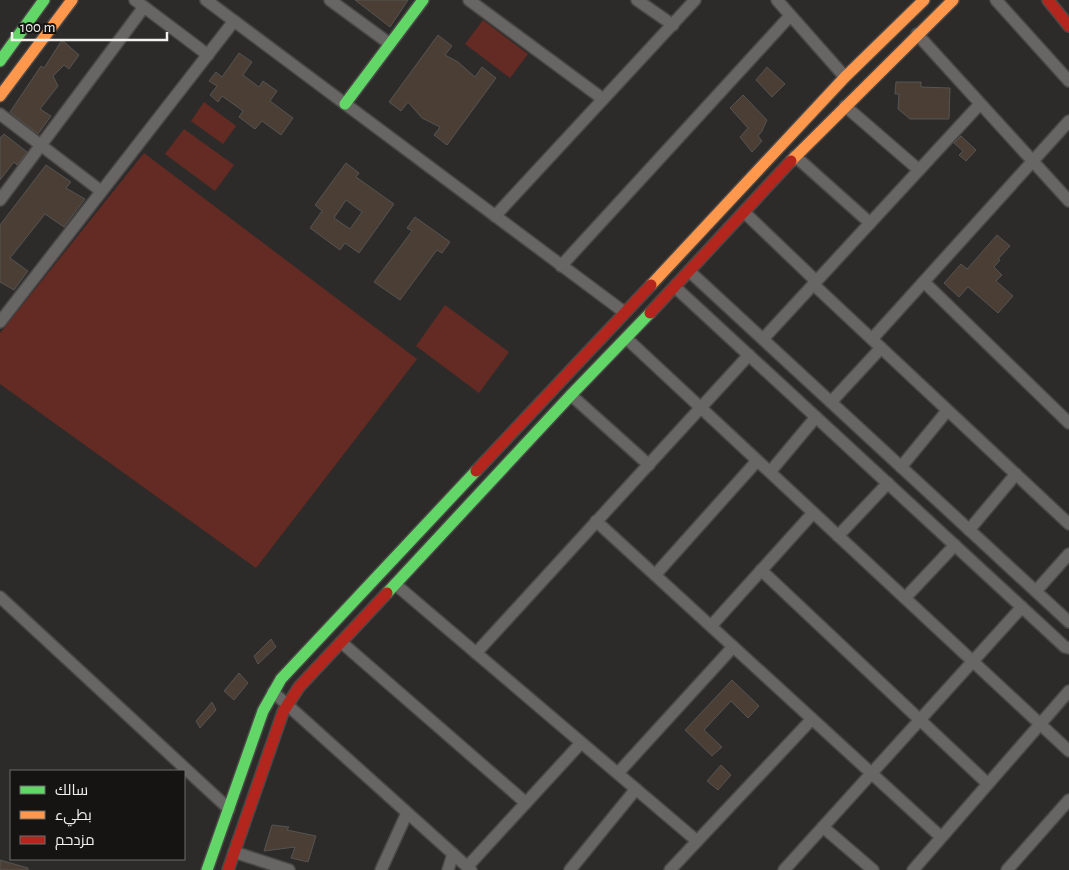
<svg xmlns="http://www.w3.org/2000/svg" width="1069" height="870" font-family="'Alegreya Sans',Cairo,sans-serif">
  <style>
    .green { fill: #632b23 }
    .building { fill: #4b3f35; stroke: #555452; fill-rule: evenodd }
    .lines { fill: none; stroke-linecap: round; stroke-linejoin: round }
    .street-casing { stroke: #494847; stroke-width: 14 }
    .fast-casing { stroke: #494847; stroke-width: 14 }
    .slow-casing { stroke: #494847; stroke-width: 14 }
    .jam-casing { stroke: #494847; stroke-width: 14 }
    .street { stroke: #676664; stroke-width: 11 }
    .fast { stroke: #63d668; stroke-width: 11 }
    .slow { stroke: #ff974d; stroke-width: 11 }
    .jam { stroke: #b3261e; stroke-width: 11 }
  </style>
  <rect width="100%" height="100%" fill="#2d2b29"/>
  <g class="green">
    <polygon points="483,20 528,54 510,78 465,44"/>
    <polygon points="204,102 236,126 223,144 191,121"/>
    <polygon points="184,129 234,165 215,191 165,154"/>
    <polygon points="144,153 417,359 256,568 0,384 0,333"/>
    <polygon points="445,305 509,352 479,393 416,346"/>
  </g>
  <g class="building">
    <polygon points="355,0 408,0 390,27"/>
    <polygon points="438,35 452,46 445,55 458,62 475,77 482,67 496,78 447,145 434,135 440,127 422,118 408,102 401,111 389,102"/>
    <polygon points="62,40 79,55 69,69 64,65 53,76 58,86 40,109 51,116 38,134 10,112 41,66 44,68"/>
    <polygon points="239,53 252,62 243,75 259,87 263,81 277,91 270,101 293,118 281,135 262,121 255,129 239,117 243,111 222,96 218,102 210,95 217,86 209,81 216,72 222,77"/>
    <polygon points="767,67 785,84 772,97 756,80"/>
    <polygon points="896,82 921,82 921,87 950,88 949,119 910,119 898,109 899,94 895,94"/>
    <polygon points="743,95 767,120 762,131 758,136 762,141 752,152 740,137 748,128 730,108"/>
    <polygon points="4,134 27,152 17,165 14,162 0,180 0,138"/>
    <polygon points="961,136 976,150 966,161 959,155 963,151 954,143"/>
    <path d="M 346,163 L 359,173 L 356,177 L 394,204 L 359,253 L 345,243 L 340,250 L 310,228 L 322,211 L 315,205 ZM 346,200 L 362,212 L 350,229 L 334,218 Z"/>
    <polygon points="46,165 71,182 66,188 85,199 64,227 45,214 10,258 28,271 14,290 0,282 0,225"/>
    <polygon points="415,217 450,242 442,253 437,250 400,300 374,282 412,231 407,228"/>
    <polygon points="997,235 1010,246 998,259 1000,260 994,267 1002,275 996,281 1013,296 998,313 968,287 959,297 944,283 961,264 967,269"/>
    <polygon points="271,639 276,647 258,664 254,656"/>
    <polygon points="239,673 248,683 234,700 224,691"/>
    <polygon points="732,680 759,706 748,718 731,701 704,730 722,747 712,756 685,730"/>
    <polygon points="212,702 216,710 200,728 196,721"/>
    <polygon points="721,765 731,775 718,790 707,781"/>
    <polygon points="272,825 289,827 287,830 316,836 308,862 291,858 295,847 264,851"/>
    <polygon points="0,860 28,868 28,870 0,870"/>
  </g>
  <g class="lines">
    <defs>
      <g id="street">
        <polyline points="135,0 208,55"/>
        <polyline points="206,0 624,312"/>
        <polyline points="330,0 390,44"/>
        <polyline points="469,0 603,99"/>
        <polyline points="637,0 673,25"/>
        <polyline points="777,0 845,77"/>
        <polyline points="996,0 1069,81"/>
        <polyline points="917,34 1069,201"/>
        <polyline points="845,106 919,170"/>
        <polyline points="0,114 101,191"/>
        <polyline points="795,156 870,223"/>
        <polyline points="0,200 144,7"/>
        <polyline points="744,212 816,281"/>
        <polyline points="495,216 695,0"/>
        <polyline points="561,266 790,16"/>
        <polyline points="689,271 1069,622"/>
        <polyline points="924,282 1069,423"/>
        <polyline points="813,284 1069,524"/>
        <polyline points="675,287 1065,647 1069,648"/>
        <polyline points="0,322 234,21"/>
        <polyline points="626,338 1069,751"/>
        <polyline points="763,339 980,104"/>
        <polyline points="872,339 1069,121"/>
        <polyline points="571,395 649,465"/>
        <polyline points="831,402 881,348"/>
        <polyline points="901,467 947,411"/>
        <polyline points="770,472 816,417"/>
        <polyline points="596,521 941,837"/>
        <polyline points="969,530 1016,474"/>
        <polyline points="838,536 888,483"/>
        <polyline points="761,570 988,784"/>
        <polyline points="655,575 757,461"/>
        <polyline points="395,584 697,841"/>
        <polyline points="1036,591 1069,554"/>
        <polyline points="0,597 229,809"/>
        <polyline points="905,598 955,545"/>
        <polyline points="711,626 813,513"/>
        <polyline points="341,642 526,803"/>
        <polyline points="476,653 749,355"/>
        <polyline points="273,692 471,870"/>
        <polyline points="618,773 733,647"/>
        <polyline points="823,827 873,870"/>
        <polyline points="234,852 289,870"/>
        <polyline points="467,867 581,743"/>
        <polyline points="381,870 407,813"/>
        <polyline points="448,870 453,854"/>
        <polyline points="570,870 636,789"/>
        <polyline points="670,870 812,719"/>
        <polyline points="784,870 1022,607"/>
        <polyline points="913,870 1069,691"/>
        <polyline points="1007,870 1069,800"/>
      </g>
      <g id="fast">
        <polyline points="0,61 44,0"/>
        <polyline points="345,104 423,0"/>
        <polyline points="387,593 571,395 650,313"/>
        <polyline points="207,870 263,711 281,679 476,471"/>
      </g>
      <g id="slow">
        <polyline points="0,96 72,0"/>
        <polyline points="791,161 953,0"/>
        <polyline points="651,285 845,77 924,0"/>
      </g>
      <g id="jam">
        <polyline points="1048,0 1069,26"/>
        <polyline points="650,313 791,161"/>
        <polyline points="476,471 651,285"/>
        <polyline points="228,870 283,712 299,687 387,593"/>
      </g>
    </defs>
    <use href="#street" class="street-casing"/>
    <use href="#fast" class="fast-casing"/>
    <use href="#slow" class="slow-casing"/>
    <use href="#jam" class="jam-casing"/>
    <use href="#street" class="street"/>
    <use href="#fast" class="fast"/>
    <use href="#slow" class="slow"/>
    <use href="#jam" class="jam"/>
  </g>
  <rect x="10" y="770" width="175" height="90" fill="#151413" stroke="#6d6c6b"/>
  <rect x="20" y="786" width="25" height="8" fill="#63d668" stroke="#6d6c6b"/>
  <text x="55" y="795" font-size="15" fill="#f2f1ee">سالك</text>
  <rect x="20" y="811" width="25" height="8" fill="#ff974d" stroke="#6d6c6b"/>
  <text x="55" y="820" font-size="15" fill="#f2f1ee">بطيء</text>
  <rect x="20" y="836" width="25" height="8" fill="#b3261e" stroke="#6d6c6b"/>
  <text x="55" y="845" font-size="15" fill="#f2f1ee">مزدحم</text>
  <path d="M12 32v8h155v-8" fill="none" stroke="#f2f1ee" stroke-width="2.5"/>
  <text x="20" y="32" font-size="15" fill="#f2f1ee" stroke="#151413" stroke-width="4" paint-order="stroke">100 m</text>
</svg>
